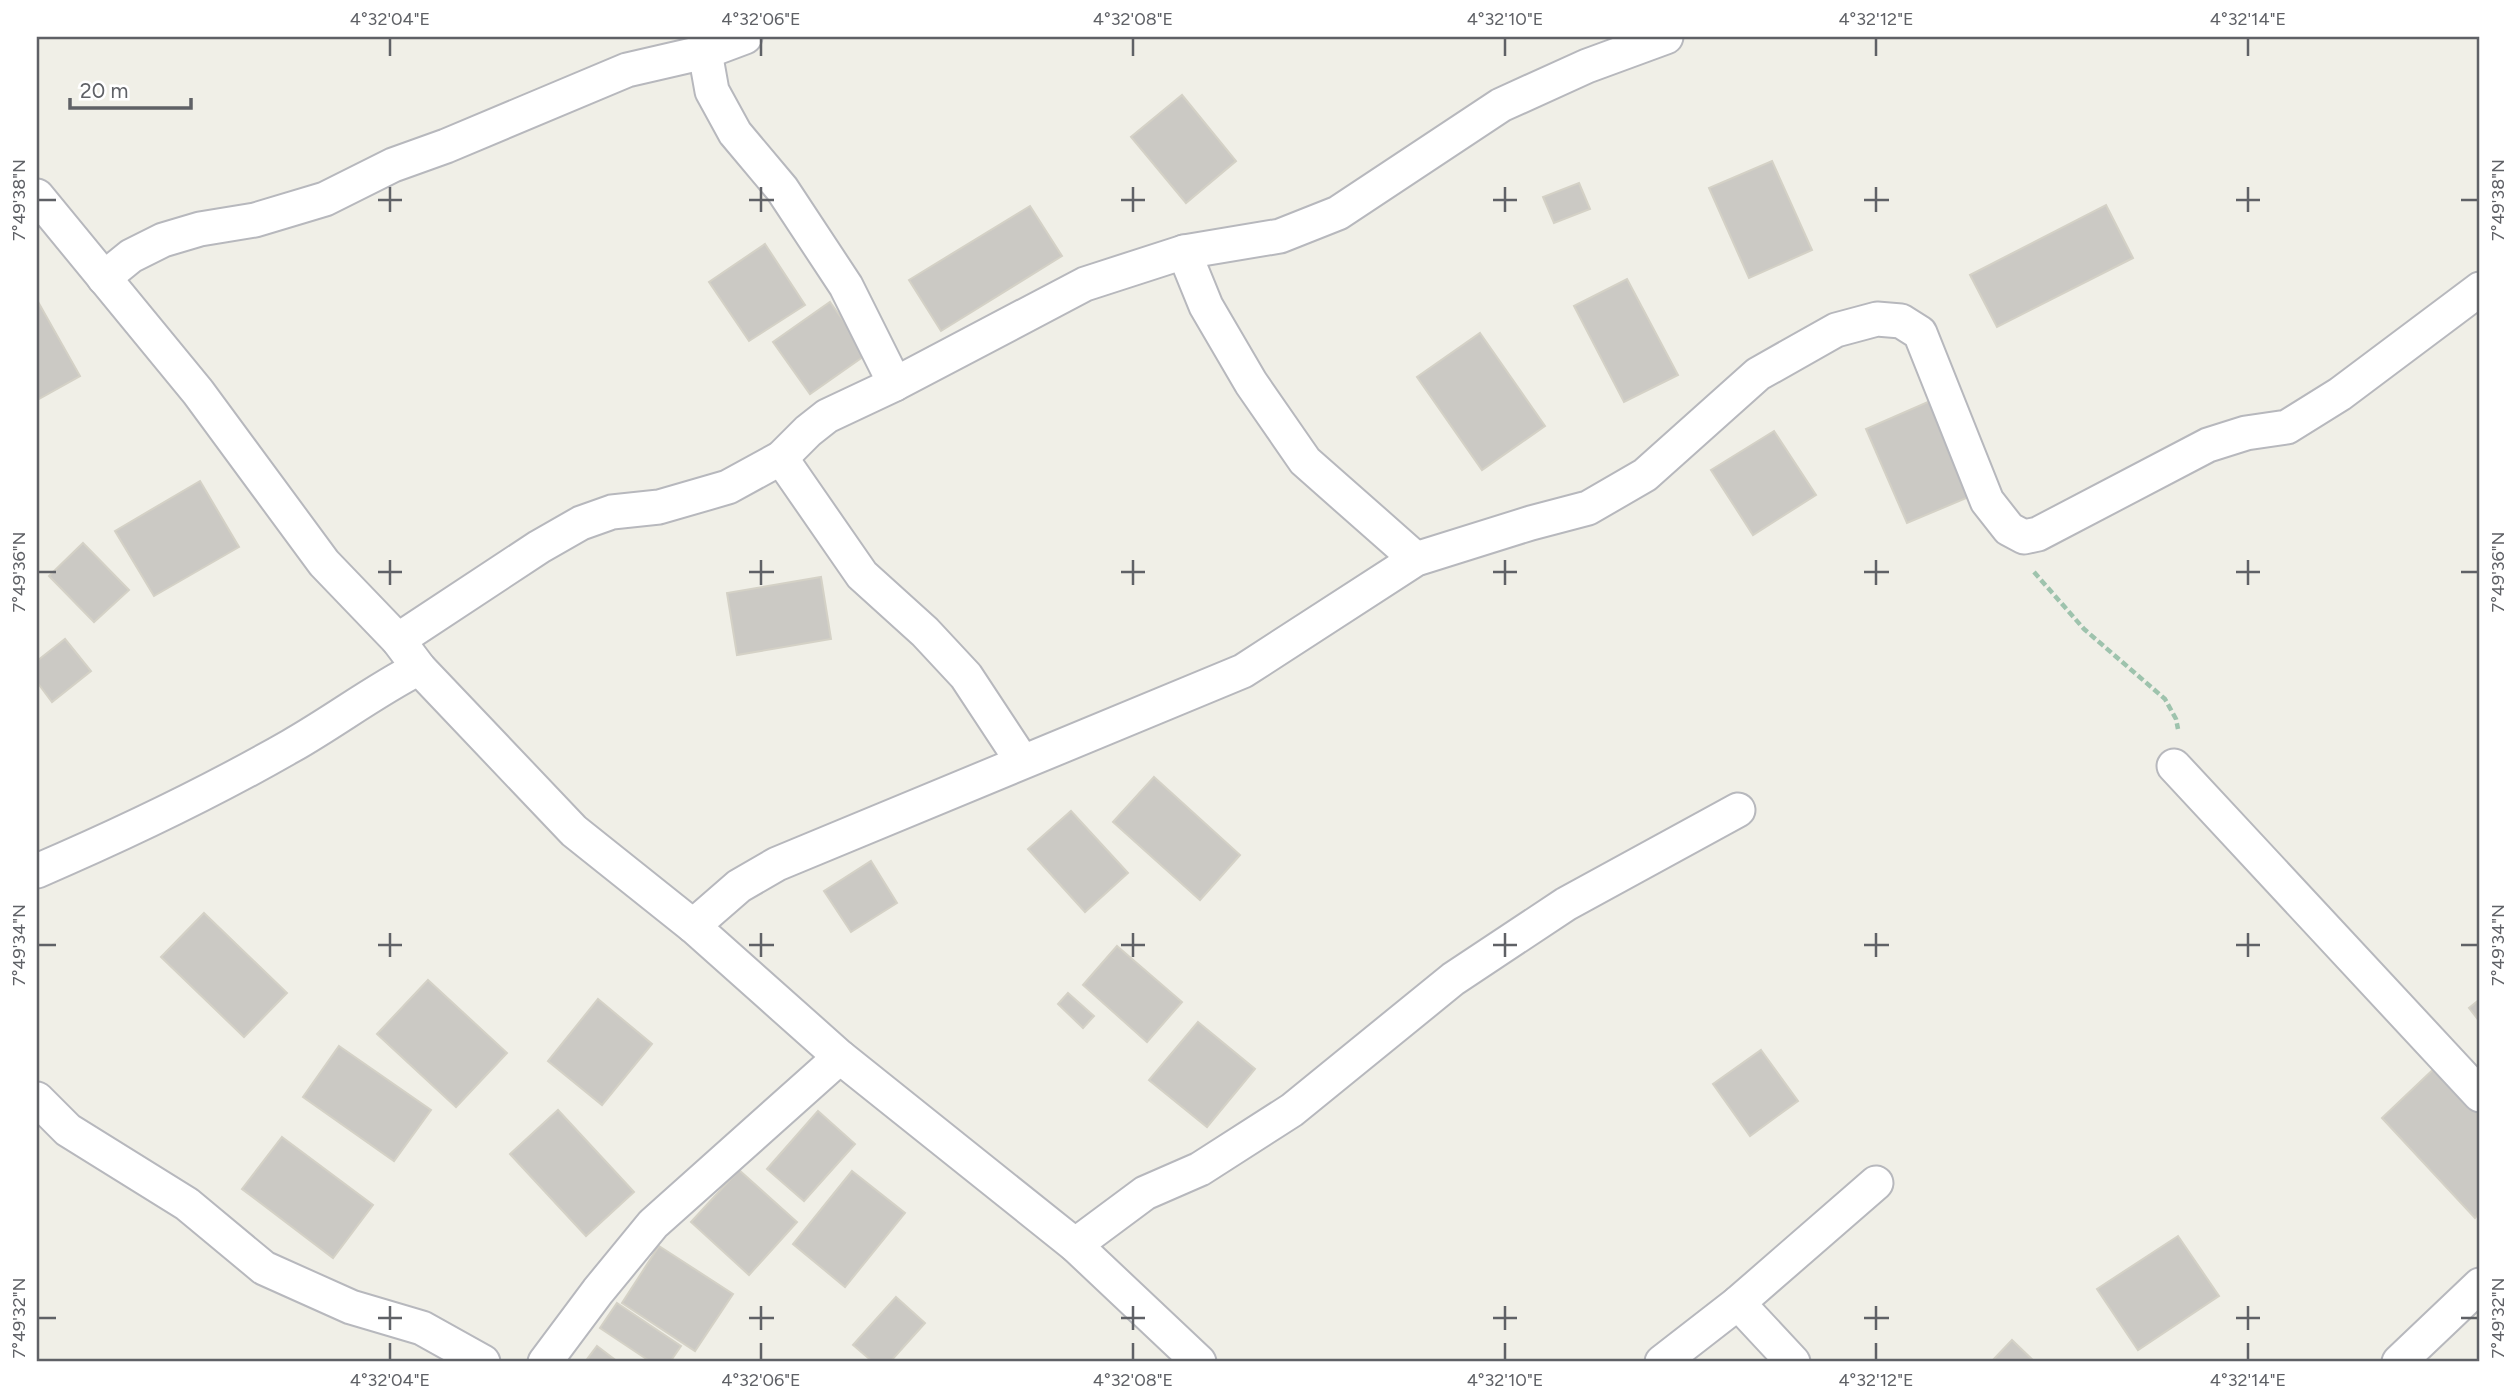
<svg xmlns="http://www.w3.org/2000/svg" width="2517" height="1399" font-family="Figtree,sans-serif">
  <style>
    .building { fill: #cbc9c4; stroke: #d4d1c6; stroke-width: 2 }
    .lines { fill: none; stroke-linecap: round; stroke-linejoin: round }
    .street-casing { stroke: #b7b8bd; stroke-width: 37 }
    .path { stroke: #9ec3ad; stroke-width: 4.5; stroke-dasharray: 7 3.5; stroke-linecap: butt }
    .street { stroke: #fff; stroke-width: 33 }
    .ticks { fill: none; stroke: #5f6166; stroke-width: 2.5 }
    .neatline { fill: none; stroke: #5f6166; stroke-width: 2.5 }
    .ticks-label { font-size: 18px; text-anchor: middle; fill: #5f6166 }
  </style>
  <rect width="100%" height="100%" fill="#f0efe7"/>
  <g class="building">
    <polygon points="1182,95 1236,161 1186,203 1131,137"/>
    <polygon points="1772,161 1812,250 1749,278 1709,188"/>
    <polygon points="1579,183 1590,209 1554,223 1543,197"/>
    <polygon points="2106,205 2133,258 1997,327 1970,275"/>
    <polygon points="1030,206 1062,256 941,331 909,280"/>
    <polygon points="765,244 805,305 749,341 709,282"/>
    <polygon points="1627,279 1678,375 1624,402 1574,306"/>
    <polygon points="37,300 80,376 37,400"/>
    <polygon points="830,302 867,354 810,394 773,342"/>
    <polygon points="1480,333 1545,426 1482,470 1417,377"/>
    <polygon points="1930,401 1971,496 1907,523 1866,429"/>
    <polygon points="1774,431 1816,495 1753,535 1711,470"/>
    <polygon points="200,481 239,547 154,596 115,531"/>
    <polygon points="83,543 129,590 94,622 49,576"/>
    <polygon points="821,577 831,639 737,655 727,593"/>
    <polygon points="65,639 91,671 52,702 37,682 37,661"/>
    <polygon points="1154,777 1240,855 1200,900 1113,822"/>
    <polygon points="1071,811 1128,873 1085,912 1028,849"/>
    <polygon points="871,861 897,903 851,932 824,891"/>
    <polygon points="204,913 287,993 244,1037 161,957"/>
    <polygon points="1117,946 1182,1002 1147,1042 1083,985"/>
    <polygon points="428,980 507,1053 456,1107 377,1034"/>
    <polygon points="1068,993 1094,1016 1083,1028 1058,1004"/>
    <polygon points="598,999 652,1044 602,1105 548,1061"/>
    <polygon points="2480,999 2480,1022 2469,1008"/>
    <polygon points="1198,1022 1255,1069 1207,1127 1149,1080"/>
    <polygon points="339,1046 431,1110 394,1161 303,1097"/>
    <polygon points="1761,1050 1798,1101 1750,1136 1713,1084"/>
    <polygon points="2439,1064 2480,1108 2480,1212 2475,1218 2382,1118"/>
    <polygon points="558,1110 634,1192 586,1236 510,1154"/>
    <polygon points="818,1111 855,1144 804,1201 767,1169"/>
    <polygon points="282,1137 373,1205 333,1258 242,1189"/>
    <polygon points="739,1170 797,1222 749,1275 691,1222"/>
    <polygon points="852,1171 905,1213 845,1287 793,1244"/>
    <polygon points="2178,1236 2219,1296 2138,1350 2097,1289"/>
    <polygon points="659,1246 733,1294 695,1351 622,1303"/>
    <polygon points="896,1297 925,1323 890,1362 873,1362 853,1345"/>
    <polygon points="617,1303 681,1346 670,1362 651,1362 600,1328"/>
    <polygon points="2012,1340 2035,1362 1991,1362"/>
    <polygon points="597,1346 618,1362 585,1362"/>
  </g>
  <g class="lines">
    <defs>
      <g id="street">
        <polyline points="705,52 712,91 735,133 782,189 846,286 895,384"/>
        <polyline points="37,196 198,392 324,563 398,640 419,668 574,831 693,926 840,1057 1075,1245 1199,1362"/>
        <polyline points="1184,252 1206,306 1251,383 1305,461 1416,559"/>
        <polyline points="104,278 131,256 163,240 200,229 255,220 325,199 393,165 446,146 627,70 705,52 745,37"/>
        <polyline points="781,458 862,575 925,632 966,676 1022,761"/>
        <polyline points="398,640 539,547 581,523 612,512 659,507 728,487 781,458 808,431 827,416 895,384 1085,284 1184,252 1280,236 1338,213 1501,105 1587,66 1666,37"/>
        <polyline points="2174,766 2480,1095"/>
        <path d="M 37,871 C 123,834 209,793 291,746 C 335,721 374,691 419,668"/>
        <polyline points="693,926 739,886 777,864 1243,671 1416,559 1531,523 1588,508 1645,475 1758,374 1836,330 1877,319 1901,321 1920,333 1987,501 2009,529 2024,537 2038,534 2208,445 2246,433 2287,427 2340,394 2480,289"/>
        <polyline points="37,1099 68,1130 187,1204 264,1268 351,1307 422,1328 483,1362"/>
        <polyline points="1075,1245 1145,1193 1200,1169 1292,1110 1453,979 1566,904 1738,810"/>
        <polyline points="1738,1303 1793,1362"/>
        <polyline points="545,1362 598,1291 653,1224 840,1057"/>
        <polyline points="1662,1362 1738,1303 1876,1183"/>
        <polyline points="2399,1362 2480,1285"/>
      </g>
    </defs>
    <use href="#street" class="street-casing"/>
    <polyline class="path" points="2034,572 2084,629 2165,699 2176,719 2178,729"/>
    <use href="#street" class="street"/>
  </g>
  <path class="ticks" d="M 390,38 L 390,56M 761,38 L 761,56M 1133,38 L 1133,56M 1505,38 L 1505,56M 1876,38 L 1876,56M 2248,38 L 2248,56M 390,187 L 390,212M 761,187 L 761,212M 1133,187 L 1133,212M 1505,187 L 1505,212M 1876,187 L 1876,212M 2248,187 L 2248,212M 38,200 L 56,200M 378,200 L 402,200M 749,200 L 774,200M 1121,200 L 1145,200M 1493,200 L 1517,200M 1864,200 L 1889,200M 2236,200 L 2260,200M 2461,200 L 2478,200M 390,560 L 390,585M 761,560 L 761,585M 1133,560 L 1133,585M 1505,560 L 1505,585M 1876,560 L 1876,585M 2248,560 L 2248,585M 38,572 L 56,572M 378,572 L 402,572M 749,572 L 774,572M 1121,572 L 1145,572M 1493,572 L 1517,572M 1864,572 L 1889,572M 2236,572 L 2260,572M 2461,572 L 2478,572M 390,933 L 390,957M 761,933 L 761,957M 1133,933 L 1133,957M 1505,933 L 1505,957M 1876,933 L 1876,957M 2248,933 L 2248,957M 38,945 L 56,945M 378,945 L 402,945M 749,945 L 774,945M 1121,945 L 1145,945M 1493,945 L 1517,945M 1864,945 L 1889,945M 2236,945 L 2260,945M 2461,945 L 2478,945M 390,1306 L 390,1330M 761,1306 L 761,1330M 1133,1306 L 1133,1330M 1505,1306 L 1505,1330M 1876,1306 L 1876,1330M 2248,1306 L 2248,1330M 38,1318 L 56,1318M 378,1318 L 402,1318M 749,1318 L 774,1318M 1121,1318 L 1145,1318M 1493,1318 L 1517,1318M 1864,1318 L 1889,1318M 2236,1318 L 2260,1318M 2461,1318 L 2478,1318M 390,1343 L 390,1360M 761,1343 L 761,1360M 1133,1343 L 1133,1360M 1505,1343 L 1505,1360M 1876,1343 L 1876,1360M 2248,1343 L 2248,1360"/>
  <rect width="2517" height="1399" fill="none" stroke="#ffffff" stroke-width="77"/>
  <path d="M70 98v10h121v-10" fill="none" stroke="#5f6166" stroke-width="3.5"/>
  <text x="80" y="98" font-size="21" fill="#5f6166" stroke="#ffffff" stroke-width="5" paint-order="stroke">20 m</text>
  <rect x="38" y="38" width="2440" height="1322" class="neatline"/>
  <g class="ticks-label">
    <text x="390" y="25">4°32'04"E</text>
    <text x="761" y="25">4°32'06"E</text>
    <text x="1133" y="25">4°32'08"E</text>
    <text x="1505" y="25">4°32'10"E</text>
    <text x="1876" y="25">4°32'12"E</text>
    <text x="2248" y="25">4°32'14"E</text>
    <text transform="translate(19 200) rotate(-90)" y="6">7°49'38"N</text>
    <text transform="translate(2498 200) rotate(-90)" y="6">7°49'38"N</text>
    <text transform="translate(19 572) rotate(-90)" y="6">7°49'36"N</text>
    <text transform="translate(2498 572) rotate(-90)" y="6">7°49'36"N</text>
    <text transform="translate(19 945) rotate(-90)" y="6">7°49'34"N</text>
    <text transform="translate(2498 945) rotate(-90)" y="6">7°49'34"N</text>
    <text transform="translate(19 1318) rotate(-90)" y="6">7°49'32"N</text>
    <text transform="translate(2498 1318) rotate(-90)" y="6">7°49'32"N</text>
    <text x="390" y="1386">4°32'04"E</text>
    <text x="761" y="1386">4°32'06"E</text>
    <text x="1133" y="1386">4°32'08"E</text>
    <text x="1505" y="1386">4°32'10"E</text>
    <text x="1876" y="1386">4°32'12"E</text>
    <text x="2248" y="1386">4°32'14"E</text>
  </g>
</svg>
